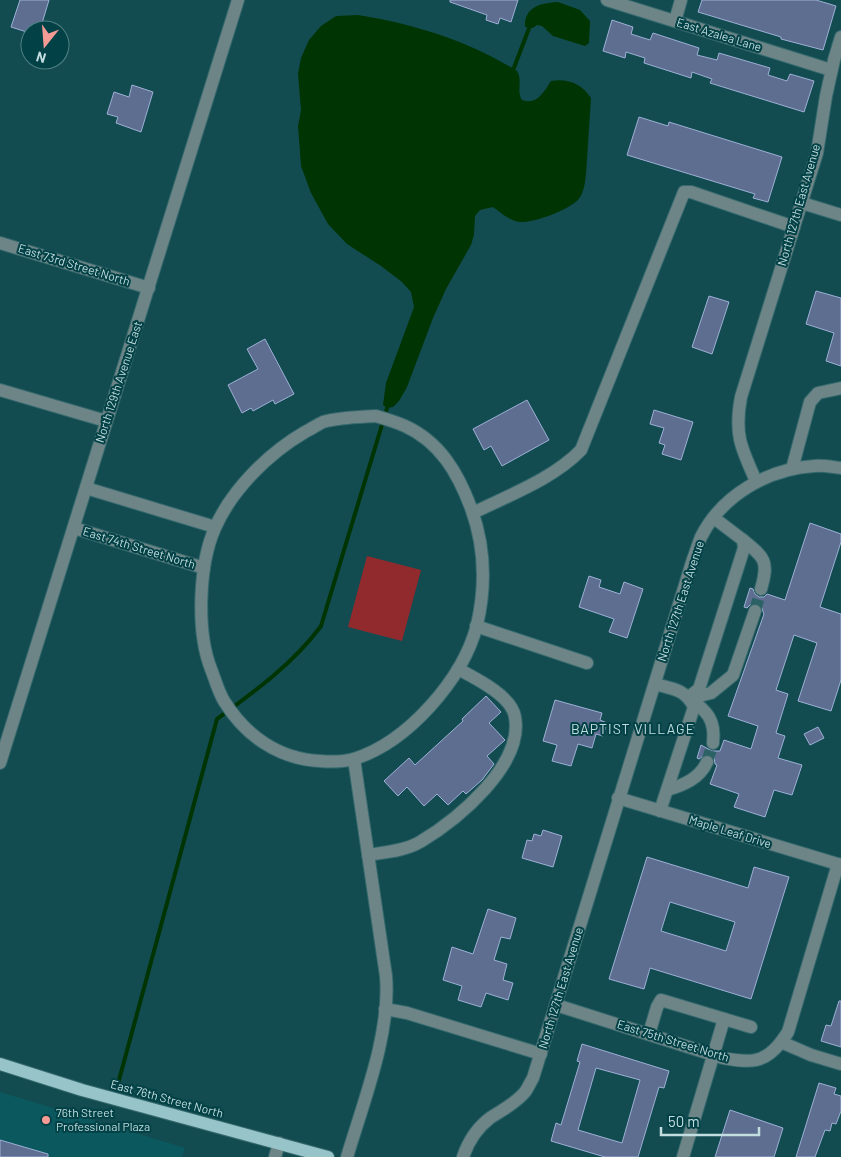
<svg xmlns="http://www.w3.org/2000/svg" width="841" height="1157" font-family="Barlow,sans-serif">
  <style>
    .built { fill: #0b595e }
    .green { fill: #912a2d }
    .water { fill: #003403 }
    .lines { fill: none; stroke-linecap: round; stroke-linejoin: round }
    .stream { stroke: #003403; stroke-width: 4 }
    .building { fill: #5d6e91; stroke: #9db0d5; fill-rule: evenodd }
    .minor-tunnel { stroke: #2c6266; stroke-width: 12; stroke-dasharray: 12 6; stroke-linecap: butt }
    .minor-casing { stroke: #35696d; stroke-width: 14 }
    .major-casing { stroke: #35696d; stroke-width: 14 }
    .minor { stroke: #6e8587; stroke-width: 12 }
    .major { stroke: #96c4c9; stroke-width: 12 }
    .poi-dot { fill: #f59b96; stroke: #024146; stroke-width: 2 }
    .labels { text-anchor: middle; stroke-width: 4; stroke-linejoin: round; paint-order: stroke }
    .street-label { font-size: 12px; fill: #c2dddf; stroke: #024146 }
    .poi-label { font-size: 12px; fill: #c2dddf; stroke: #024146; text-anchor: start }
    .neighbourhood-label { font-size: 14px; letter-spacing: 1px; fill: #c2dddf; stroke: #024146 }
  </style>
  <rect width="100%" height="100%" fill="#124c51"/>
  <polygon class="built" points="0,1092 185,1148 182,1157 0,1157"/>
  <polygon class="green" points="367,556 421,570 402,641 348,627"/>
  <g class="water">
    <path d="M 558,2 L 580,10 L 590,21 L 589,43 L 585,46 L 553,36 L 542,26 L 537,25 L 533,28 L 525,27 C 524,6 542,3 558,2 Z"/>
    <path d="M 358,15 C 414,24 469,41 517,71 C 523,80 516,91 522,100 C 537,105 543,93 551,81 C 568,78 582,84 591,98 L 586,174 C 585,183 584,193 578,200 C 568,210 534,223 520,222 C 510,221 501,213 493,207 L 480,210 L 475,216 L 474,235 L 471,245 L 446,289 L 433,318 L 407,387 L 399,401 L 393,407 L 387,408 L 383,405 L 386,383 L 414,307 L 411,292 L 402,282 L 381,266 L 347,244 L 328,224 L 311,193 L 301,166 L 298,126 L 301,110 L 298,74 L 301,58 L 309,40 L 321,26 L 336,16 Z"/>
  </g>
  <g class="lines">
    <g class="stream">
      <polyline points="512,73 531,23"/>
      <path d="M 119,1080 L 217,719 C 254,692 294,663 321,626 L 388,405"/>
    </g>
  </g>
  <g class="building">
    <polygon points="20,0 49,0 40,30 30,30 30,33 11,27"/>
    <polygon points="450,0 518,0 511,22 500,18 498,24 486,20 487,15 450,2"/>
    <polygon points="702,0 816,0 836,6 823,50 781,39 781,37 698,12"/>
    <polygon points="612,20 633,27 631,34 650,40 653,33 699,48 697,55 717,60 719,53 770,68 768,75 787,81 790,74 814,81 804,112 710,83 712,79 692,72 691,78 644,63 645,58 626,52 625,58 603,51"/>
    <polygon points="132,85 153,92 141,132 116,123 118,117 107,114 114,92 129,97"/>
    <polygon points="639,117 668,126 669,122 782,157 768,202 753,198 755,194 627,155"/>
    <polygon points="816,291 841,298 841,366 826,361 834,333 806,324"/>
    <polygon points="709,296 729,302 712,354 692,347"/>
    <polygon points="265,339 294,394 275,404 273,400 253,411 251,408 242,413 228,385 258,369 247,349"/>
    <polygon points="527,400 549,440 502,466 491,446 484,450 473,429"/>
    <polygon points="654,410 693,422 681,460 662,454 665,445 659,443 664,428 650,424"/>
    <polygon points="810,523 841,534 841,542 820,607 841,614 841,680 831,711 798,701 817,643 794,635 776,690 788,694 776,733 785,736 778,758 802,765 792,795 774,790 765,817 734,807 739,794 710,784 717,765 715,764 714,757 706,754 699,759 697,758 701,745 712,751 720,751 724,740 751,749 758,726 728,716 764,614 761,606 757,603 750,605 747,608 744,607 750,588 753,589 755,594 759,597 764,597 767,594 785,600"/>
    <polygon points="589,576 601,580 599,587 620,594 624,582 643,589 627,638 609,632 614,619 579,607"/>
    <polygon points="486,696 501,712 489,723 505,740 487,756 494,764 482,780 466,794 463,791 448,805 437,794 424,806 407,787 398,796 384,781 409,758 415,765 463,721 462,719"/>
    <polygon points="555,700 602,713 600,720 607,723 603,736 596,734 592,748 578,744 571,766 552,761 557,745 543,741"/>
    <polygon points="818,727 824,738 810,745 804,734"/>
    <polygon points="543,830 562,836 553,867 522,858 527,840 532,841 534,834 541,836"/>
    <path d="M 647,857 L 748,888 L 754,867 L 789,877 L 751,999 L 650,968 L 644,989 L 609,979 ZM 670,902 L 735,922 L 726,951 L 661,931 Z"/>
    <polygon points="488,909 516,918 510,939 501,937 494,960 507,964 503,980 513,983 508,1000 486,993 481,1007 458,1000 462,986 443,980 452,947 473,954"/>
    <polygon points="839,1001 841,1001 841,1047 821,1041 826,1025 831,1026"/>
    <path d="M 582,1044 L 669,1071 L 664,1088 L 659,1087 L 638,1157 L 605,1157 L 551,1141 L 556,1123 L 561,1125 L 580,1062 L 577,1061 ZM 596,1068 L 640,1080 L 622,1143 L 578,1130 Z"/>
    <polygon points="819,1083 836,1088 834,1094 841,1096 841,1111 836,1124 832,1123 830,1131 825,1130 815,1157 796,1157"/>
    <polygon points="730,1110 783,1128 774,1157 715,1157"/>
    <polygon points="0,1140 48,1154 48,1157 0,1157"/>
  </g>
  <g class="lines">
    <g class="minor-tunnel">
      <polyline points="755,611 761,589"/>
      <polyline points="707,762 713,743"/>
    </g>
    <defs>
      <g id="minor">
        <polyline points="607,0 831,70"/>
        <polyline points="675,21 681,0"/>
        <polyline points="802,203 841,215"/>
        <polyline points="0,243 149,288"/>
        <polyline points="0,390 106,421"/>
        <path d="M 376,416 C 386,419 396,422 405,426 C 440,442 458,473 471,508 C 485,546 486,586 477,625 C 463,679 408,742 354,759 C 343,762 331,762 320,761 C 278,759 245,735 224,701 C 218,691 215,679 211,669 C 196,631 199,564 215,528 C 232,489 269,453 305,432 C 311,429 317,425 323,422 C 340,417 359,417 376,416 Z"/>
        <polyline points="792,469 810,402 818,393 841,388"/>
        <path d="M 756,481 C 741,448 734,434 741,397 L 817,153 L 826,96 L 834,60 L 841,37"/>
        <polyline points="86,488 215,527"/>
        <path d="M 473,513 C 509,495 553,479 581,450 L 684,192 L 691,192 L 794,227"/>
        <polyline points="74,528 204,568"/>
        <path d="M 743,540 C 765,558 769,561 761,589"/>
        <polyline points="476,626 587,663"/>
        <path d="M 655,684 C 673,689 685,689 694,707 L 660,811"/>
        <polyline points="691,698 711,693 733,675 755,611"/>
        <path d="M 713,743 C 716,719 706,711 689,697 L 699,689 L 744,548 L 743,540 L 714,518"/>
        <polyline points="0,763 238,0"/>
        <path d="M 667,790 C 684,785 700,778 707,762"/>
        <polyline points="618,798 841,865"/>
        <path d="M 368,855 C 386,852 404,851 420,842 C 457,820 524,765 515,717 C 512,696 475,678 458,669"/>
        <path d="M 556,1005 L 723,1058 C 749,1063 764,1064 781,1042 L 811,1055 L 841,1064"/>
        <polyline points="385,1009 407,1013 541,1054"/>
        <polyline points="649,1034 657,1007 661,1000 751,1027"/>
        <polyline points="781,1042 788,1032 838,864"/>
        <polyline points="275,1157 279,1143"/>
        <path d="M 347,1157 C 363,1103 391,1033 386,976 L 354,759"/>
        <path d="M 463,1157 C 468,1142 477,1128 490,1118 C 502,1110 515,1104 525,1092 C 528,1088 530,1083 533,1078 L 693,559 C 696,552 698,544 701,537 C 722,495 768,469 814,466 C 823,465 832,467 841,468"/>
        <polyline points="683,1157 724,1019"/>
      </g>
      <polyline id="major" points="0,1064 82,1090 328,1157"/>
    </defs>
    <use href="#minor" class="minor-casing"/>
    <use href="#major" class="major-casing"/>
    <use href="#minor" class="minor"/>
    <use href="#major" class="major"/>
  </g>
  <circle class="poi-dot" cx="46" cy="1120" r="5"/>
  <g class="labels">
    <g class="street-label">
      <text transform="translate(719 35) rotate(17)" y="4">East Azalea Lane</text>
      <text transform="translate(799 205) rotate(-74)" y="4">North 127th East Avenue</text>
      <text transform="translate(74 265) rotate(17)" y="4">East 73rd Street North</text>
      <text transform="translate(119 382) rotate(-72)" y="4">North 129th Avenue East</text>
      <text transform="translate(139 548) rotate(17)" y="4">East 74th Street North</text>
      <text transform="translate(681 601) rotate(-72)" y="4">North 127th East Avenue</text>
      <text transform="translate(730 832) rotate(17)" y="4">Maple Leaf Drive</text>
      <text transform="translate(561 988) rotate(-73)" y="4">North 127th East Avenue</text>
      <text transform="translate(673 1041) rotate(17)" y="4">East 75th Street North</text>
      <text transform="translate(167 1099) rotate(15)" y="4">East 76th Street North</text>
    </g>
    <g class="poi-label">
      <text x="56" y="1117">76th Street<tspan x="56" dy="14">Professional Plaza</tspan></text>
    </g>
    <g class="neighbourhood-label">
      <text x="633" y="734">BAPTIST VILLAGE</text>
    </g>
  </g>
  <g transform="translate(45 45) rotate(197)"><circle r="24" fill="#024146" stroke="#4f7f83"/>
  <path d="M0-4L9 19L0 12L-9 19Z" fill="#f59b96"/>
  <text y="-8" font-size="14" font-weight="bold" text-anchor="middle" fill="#c2dddf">N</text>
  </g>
  <path d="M661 1127v8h98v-8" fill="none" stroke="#c2dddf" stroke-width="2.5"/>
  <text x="668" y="1127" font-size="15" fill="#c2dddf" stroke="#024146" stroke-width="4" paint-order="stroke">50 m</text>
</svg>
